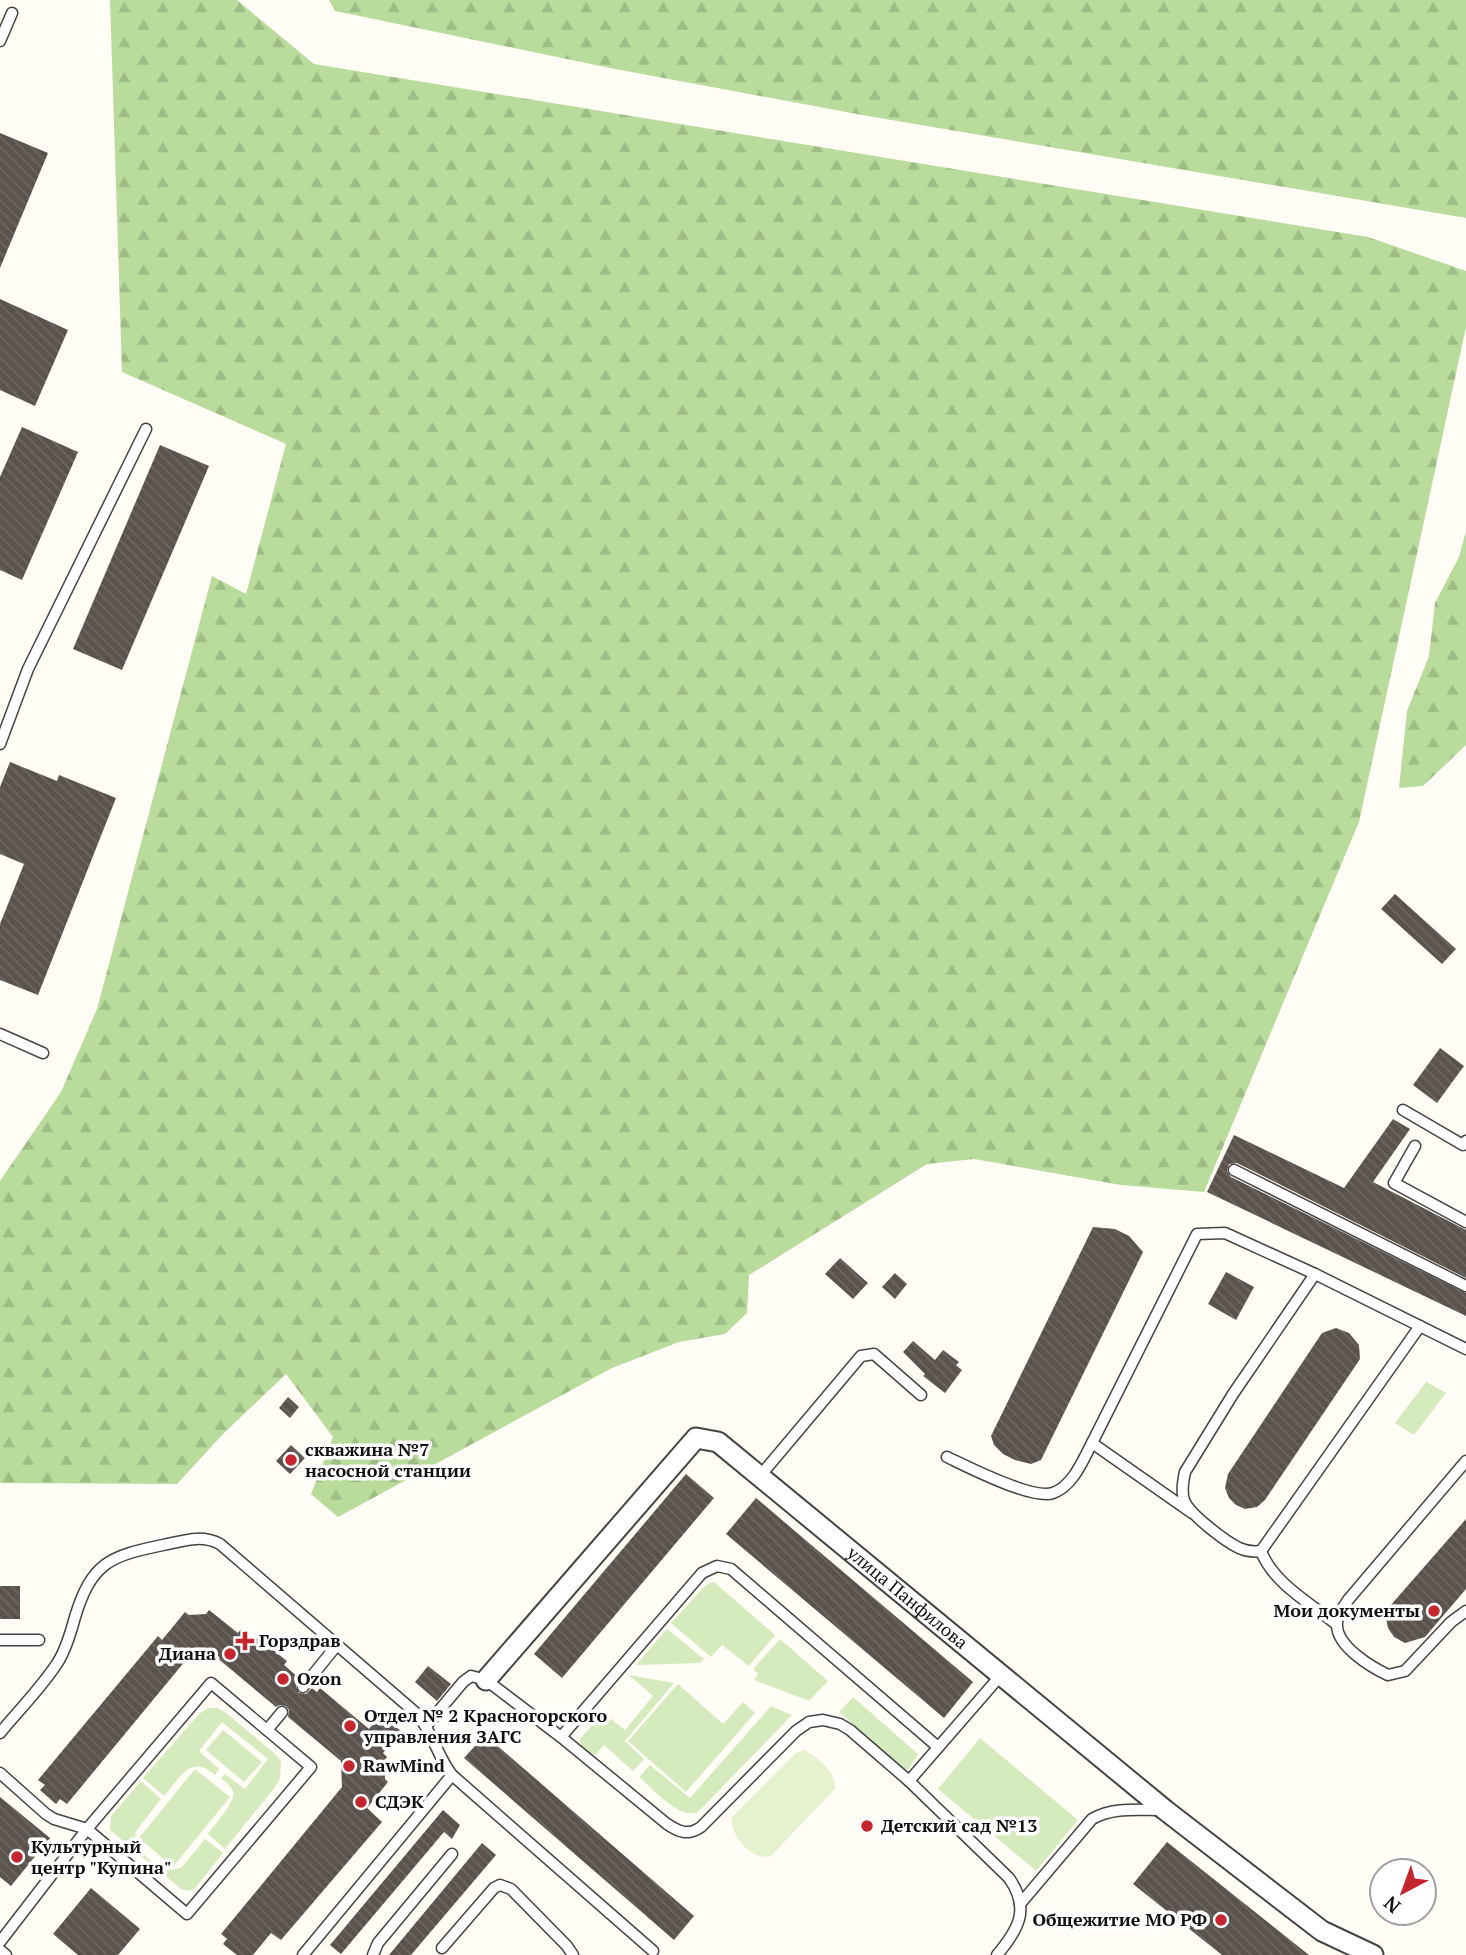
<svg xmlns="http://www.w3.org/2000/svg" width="1466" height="1955" font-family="'PT Serif',serif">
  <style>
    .green { fill: #d5ebbd }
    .forest { fill: url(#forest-firs) }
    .pitch { fill: #e6f2cf }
    .building { fill: url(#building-back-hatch) }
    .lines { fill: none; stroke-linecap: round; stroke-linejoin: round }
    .service-casing { stroke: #444; stroke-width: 13 }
    .minor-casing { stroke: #444; stroke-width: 23 }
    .service { stroke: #fff; stroke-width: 10 }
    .minor { stroke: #fff; stroke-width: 19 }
    .poi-dot { fill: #c4262e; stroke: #fff; stroke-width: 2.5 }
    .labels { text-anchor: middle; stroke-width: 7; stroke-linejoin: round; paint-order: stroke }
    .poi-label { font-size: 18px; font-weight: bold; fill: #111; stroke: #fff; text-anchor: start }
    .street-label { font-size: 18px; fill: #111; stroke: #fff }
  </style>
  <defs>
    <pattern id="forest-firs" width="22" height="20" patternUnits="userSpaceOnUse" patternTransform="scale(1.75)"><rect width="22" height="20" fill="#b9dc9c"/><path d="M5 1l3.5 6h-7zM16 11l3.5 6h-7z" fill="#9ebc85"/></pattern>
    <pattern id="building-back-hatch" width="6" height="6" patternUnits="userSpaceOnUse" patternTransform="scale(1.75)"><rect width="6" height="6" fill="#5a524d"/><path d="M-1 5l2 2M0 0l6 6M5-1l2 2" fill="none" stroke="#6d6662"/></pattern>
  </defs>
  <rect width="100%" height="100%" fill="#fffdf5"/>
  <g class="green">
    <polygon points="1426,1382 1446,1393 1414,1435 1395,1423"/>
    <polygon points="714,1582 775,1635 749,1666 722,1645 711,1657 671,1623 706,1585"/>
    <polygon points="667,1629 704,1659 700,1663 636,1665"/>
    <polygon points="780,1639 828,1681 809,1701 754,1680 758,1674 753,1669"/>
    <path d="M 629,1675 L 674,1683 L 625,1741 L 644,1759 L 633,1771 L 604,1745 L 595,1755 C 586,1753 580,1749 580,1739 L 603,1713 L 625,1730 L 653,1696 Z"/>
    <polygon points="678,1684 723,1724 743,1702 755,1713 686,1792 628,1741"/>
    <polygon points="853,1697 918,1754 909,1769 904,1769 839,1712"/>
    <path d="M 771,1706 L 792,1715 L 698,1812 C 679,1820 653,1789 639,1777 L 650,1765 L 690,1798 Z"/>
    <path d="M 208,1708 L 217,1708 L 225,1712 L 275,1754 L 281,1761 L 280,1779 L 275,1787 L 225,1849 L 208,1834 C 214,1825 237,1801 233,1791 C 231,1786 225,1782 221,1778 L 225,1774 L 245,1789 L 268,1759 L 222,1722 L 199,1751 L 219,1769 L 215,1775 C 191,1753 180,1778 164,1796 L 143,1778 L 199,1714 Z"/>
    <polygon points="223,1730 262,1762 244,1782 206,1750"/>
    <polygon points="980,1738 1078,1820 1036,1871 938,1789"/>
    <polygon points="195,1769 230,1797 173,1867 139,1838"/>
    <path d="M 141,1781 L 161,1799 L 136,1831 C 131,1848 153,1864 167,1870 L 181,1868 L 205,1839 L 223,1853 L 196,1887 L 190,1891 L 181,1889 L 110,1830 L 111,1816 Z"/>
  </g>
  <g class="forest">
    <polygon points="110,0 237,0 314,64 1368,237 1466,271 1466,327 1359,822 1204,1192 1121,1185 974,1159 927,1164 749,1275 747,1313 725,1334 679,1342 612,1368 338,1517 311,1494 333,1437 286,1374 223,1434 177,1484 0,1483 0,1181 61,1092 97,1009 212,576 246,594 286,444 122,372"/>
    <polygon points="329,0 1466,0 1466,218 862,115 610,68 335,11"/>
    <polygon points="1466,531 1466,745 1423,786 1399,788 1407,711 1429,656 1435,603 1459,557"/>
  </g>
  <path class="pitch" d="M 804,1750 C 818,1757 837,1773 835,1789 L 771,1856 C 752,1862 729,1835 732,1817 L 796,1753 Z"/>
  <g class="building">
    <polygon points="0,133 48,153 0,268"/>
    <polygon points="0,299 68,330 35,406 0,390"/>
    <polygon points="22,427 78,452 22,580 0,570 0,477"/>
    <polygon points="160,445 209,466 122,670 73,649"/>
    <polygon points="10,762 57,781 59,775 116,798 38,995 0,980 0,924 24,864 0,854 0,787"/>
    <polygon points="1395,894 1456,949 1442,964 1381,909"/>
    <polygon points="1440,1048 1464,1066 1437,1103 1413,1085"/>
    <polygon points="1393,1119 1410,1129 1373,1182 1466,1230 1466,1278 1237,1163 1229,1164 1227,1171 1231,1177 1466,1293 1466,1316 1207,1192 1234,1135 1344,1188"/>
    <polygon points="1093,1227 1115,1229 1129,1236 1143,1252 1041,1460 1031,1464 1015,1460 1003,1454 994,1445 991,1436"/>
    <polygon points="840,1258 868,1283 853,1299 825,1274"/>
    <polygon points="1226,1272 1254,1287 1236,1320 1208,1304"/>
    <polygon points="895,1273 907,1284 895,1299 882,1287"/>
    <polygon points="1336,1328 1349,1333 1359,1345 1360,1359 1265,1500 1257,1507 1245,1509 1236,1505 1229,1498 1225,1488 1228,1474 1322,1333"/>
    <polygon points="913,1341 935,1360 943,1350 959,1362 956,1365 962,1370 945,1393 923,1376 925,1374 903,1352"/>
    <polygon points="288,1397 299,1407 290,1418 279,1408"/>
    <polygon points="291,1445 305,1458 290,1474 276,1461"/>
    <polygon points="686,1474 714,1498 562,1678 534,1654"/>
    <polygon points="756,1498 973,1682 944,1718 726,1534"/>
    <polygon points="1466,1519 1466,1589 1425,1637 1405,1643 1394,1637 1388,1628 1386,1618 1390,1606"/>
    <rect x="0" y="1586" width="20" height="33"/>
    <polygon points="209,1610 238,1633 241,1629 255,1640 257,1637 287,1661 284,1665 300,1679 296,1687 299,1693 306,1694 312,1688 317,1692 320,1688 369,1729 380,1714 401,1731 383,1753 387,1757 384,1761 385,1779 388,1782 367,1808 382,1822 281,1940 271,1933 253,1955 237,1955 223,1944 227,1939 221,1934 342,1787 341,1761 288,1717 289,1710 286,1706 280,1705 276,1707 216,1657 186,1660 67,1804 60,1799 56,1804 40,1790 45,1785 38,1780 158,1636 162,1640 185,1612 189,1615 206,1614"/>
    <polygon points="428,1666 451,1684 437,1701 415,1682"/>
    <polygon points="485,1735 694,1916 674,1940 464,1758"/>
    <polygon points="0,1797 50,1838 11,1886 0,1877"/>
    <polygon points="443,1810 460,1825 452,1839 444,1832 341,1954 330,1945"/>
    <polygon points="1167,1842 1309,1955 1222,1955 1133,1884"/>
    <polygon points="482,1843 496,1855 411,1955 389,1955"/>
    <polygon points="91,1888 140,1929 118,1955 78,1955 53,1934"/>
  </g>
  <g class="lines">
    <defs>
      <g id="service">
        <polyline points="0,41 12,13"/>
        <polyline points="0,744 28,669 146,429"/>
        <polyline points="0,1034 43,1053"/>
        <polyline points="1403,1110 1463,1145 1466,1141"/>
        <polyline points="1415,1146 1394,1183 1466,1222"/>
        <polyline points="1234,1170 1466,1286"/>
        <path d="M 1315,1274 L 1233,1394 L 1185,1472 C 1183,1481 1181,1491 1184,1500 C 1189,1514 1225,1541 1239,1548 C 1246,1551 1254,1552 1261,1551 C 1273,1583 1310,1603 1336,1624"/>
        <path d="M 947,1457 C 968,1467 1032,1500 1053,1493 C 1073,1486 1083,1460 1092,1443"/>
        <path d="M 1466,1461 L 1348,1600 C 1343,1608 1336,1616 1337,1626 C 1338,1647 1371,1667 1388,1675 L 1405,1671 L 1451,1622 L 1466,1611"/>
        <polyline points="760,1476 861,1356 874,1354 921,1395"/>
        <polyline points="1192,1513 1092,1443 1197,1234 1225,1233 1315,1274 1466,1349"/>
        <polyline points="1261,1551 1420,1326"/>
        <polyline points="0,1640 39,1640"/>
        <polyline points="303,1687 337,1645"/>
        <path d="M 427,1725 L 463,1682 L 471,1676 L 486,1680 L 561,1737 L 667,1824 C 679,1832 688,1836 701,1827 L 796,1731 L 809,1722 L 823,1720 L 840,1724 L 850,1730 L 909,1781 L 1009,1878 C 1031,1909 1018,1930 997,1955"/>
        <polyline points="267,1730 282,1712"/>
        <path d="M 0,1733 C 19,1710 42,1687 58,1662 C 66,1649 71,1632 75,1617 C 92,1562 110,1556 163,1545 C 183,1541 201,1534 220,1544 L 416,1713 C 433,1732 437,1756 452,1775 L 653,1951"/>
        <polyline points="561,1737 702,1573 717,1566 731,1569 938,1747"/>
        <polyline points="0,1773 46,1814 54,1819 87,1829 187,1914 311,1767 211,1683 87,1829 0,1942"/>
        <polyline points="909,1781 1001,1675"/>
        <path d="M 1020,1904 L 1092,1819 C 1113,1807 1137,1810 1161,1810"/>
        <polyline points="442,1948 494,1888 500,1885 511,1889 567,1946 573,1955"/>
        <polyline points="0,1950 6,1955"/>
        <polyline points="303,1955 452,1775"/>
        <polyline points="373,1955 378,1943 452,1854"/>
      </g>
      <g id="minor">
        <path id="s1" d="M 486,1680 L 696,1438 L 718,1442 L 1165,1810 L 1322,1931 L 1373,1955"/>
      </g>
    </defs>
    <use href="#service" class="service-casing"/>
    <use href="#minor" class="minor-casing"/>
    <use href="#service" class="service"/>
    <use href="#minor" class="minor"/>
  </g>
  <g class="poi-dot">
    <circle cx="291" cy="1460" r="7"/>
    <circle cx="1434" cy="1611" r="7"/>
    <path d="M241.5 1630.5h7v7h7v7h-7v7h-7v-7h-7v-7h7z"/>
    <circle cx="230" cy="1654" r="7"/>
    <circle cx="283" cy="1679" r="7"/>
    <circle cx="350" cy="1726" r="7"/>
    <circle cx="349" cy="1766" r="7"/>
    <circle cx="361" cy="1802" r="7"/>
    <circle cx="867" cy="1826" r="7"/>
    <circle cx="17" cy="1857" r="7"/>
    <circle cx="1221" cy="1920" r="7"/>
  </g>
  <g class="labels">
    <g class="poi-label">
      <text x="305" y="1456">скважина №7<tspan x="305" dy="21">насосной станции</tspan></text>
      <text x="1420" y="1617" text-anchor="end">Мои документы</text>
      <text x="259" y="1647">Горздрав</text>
      <text x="216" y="1660" text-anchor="end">Диана</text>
      <text x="297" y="1685">Ozon</text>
      <text x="364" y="1722">Отдел № 2 Красногорского<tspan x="364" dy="21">управления ЗАГС</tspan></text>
      <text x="363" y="1772">RawMind</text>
      <text x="375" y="1808">СДЭК</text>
      <text x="881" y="1832">Детский сад №13</text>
      <text x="31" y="1853">Культурный<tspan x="31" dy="21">центр "Купина"</tspan></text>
      <text x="1207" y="1926" text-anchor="end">Общежитие МО РФ</text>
    </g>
    <g class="street-label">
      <text dy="6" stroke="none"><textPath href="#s1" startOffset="588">улица Панфилова</textPath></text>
    </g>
  </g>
  <g transform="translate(1403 1892) rotate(221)"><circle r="33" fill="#ffffff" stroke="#a0a0a0" stroke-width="2"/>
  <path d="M0-5L12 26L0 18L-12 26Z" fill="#c4262e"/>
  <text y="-10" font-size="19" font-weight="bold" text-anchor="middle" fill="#111111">N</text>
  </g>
</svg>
